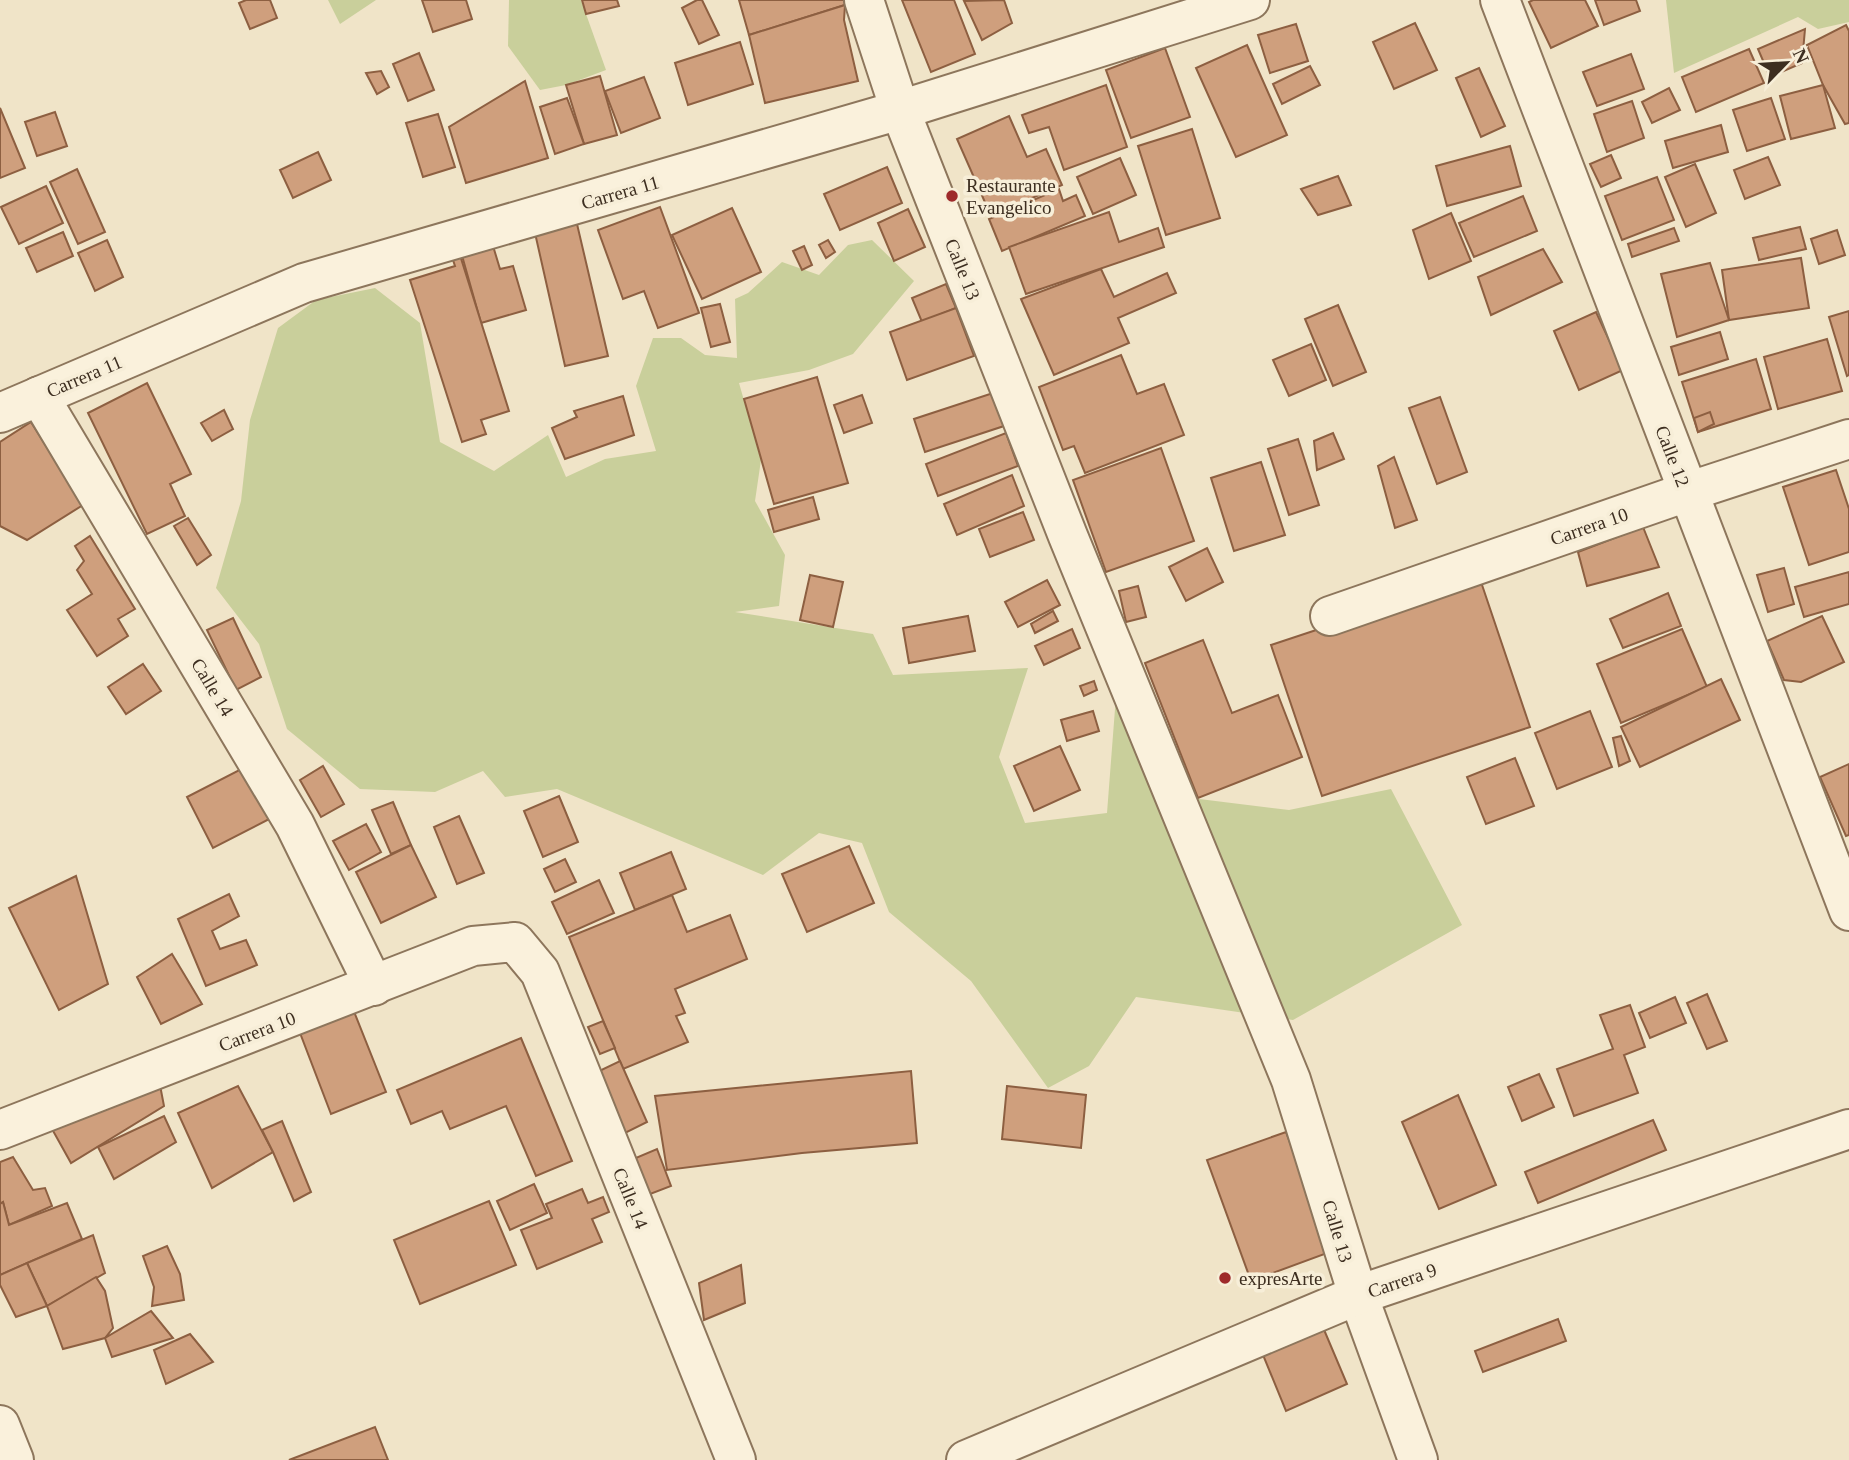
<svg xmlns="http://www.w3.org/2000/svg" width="1849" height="1460" font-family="Georgia,serif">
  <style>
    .green { fill: #c9cf9b }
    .building { fill: #cf9f7d; stroke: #8d5f41; stroke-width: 2 }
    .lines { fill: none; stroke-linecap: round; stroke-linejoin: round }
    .minor-casing { stroke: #8d765c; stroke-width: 42 }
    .minor { stroke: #faf1dc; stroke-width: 38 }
    .poi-dot { fill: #9e2a2b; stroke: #f7eed8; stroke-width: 2.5 }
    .labels { text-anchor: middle; stroke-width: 7; stroke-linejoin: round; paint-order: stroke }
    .poi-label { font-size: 19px; fill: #3d2e20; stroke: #f7eed8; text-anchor: start }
    .street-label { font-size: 19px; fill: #3d2e20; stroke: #f7eed8 }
  </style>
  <rect width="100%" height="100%" fill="#f0e4c8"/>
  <g class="green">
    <polygon points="328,0 376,0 340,24"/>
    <polygon points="509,0 581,0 606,70 566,85 540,90 508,46"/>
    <polygon points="1666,0 1849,0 1849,22 1818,29 1798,17 1674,73"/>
    <polygon points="872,240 914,281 853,354 809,370 739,383 761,460 755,501 785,555 779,606 735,612 873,634 893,675 1028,668 999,757 1025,823 1107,813 1116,696 1175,796 1289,810 1391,789 1462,925 1293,1020 1136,997 1089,1066 1048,1088 971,981 889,912 862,843 819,833 763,875 557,789 505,797 483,771 435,792 360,789 287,729 259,644 216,588 241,501 250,420 278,328 316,300 375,288 420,323 440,442 494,471 548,435 566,477 605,459 656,451 636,386 653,338 681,338 705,355 737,358 735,299 748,293 782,262 819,275 848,245"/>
  </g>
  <g class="building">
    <polygon points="246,0 270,0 277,18 250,29 239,3"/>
    <polygon points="422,0 466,0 472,19 433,32"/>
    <polygon points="582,0 617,0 619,6 586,14"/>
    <polygon points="697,0 702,0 719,35 699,44 682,8"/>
    <polygon points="739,0 844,0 845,5 749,35"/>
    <polygon points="902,0 954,0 975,54 931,72"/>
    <polygon points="1004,0 1012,23 982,40 964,1"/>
    <polygon points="1533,0 1585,0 1598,26 1551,48 1529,2"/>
    <polygon points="1595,0 1636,0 1640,11 1604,25"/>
    <polygon points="845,5 844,20 858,81 765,103 749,35"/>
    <polygon points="1415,23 1437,70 1394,89 1373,42"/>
    <polygon points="1296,24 1308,61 1270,73 1258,35"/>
    <polygon points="1846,25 1849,31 1849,123 1845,124 1823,85 1807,45"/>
    <polygon points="1805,29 1802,63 1770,77 1758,49"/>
    <polygon points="740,42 753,84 688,105 675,63"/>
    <polygon points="1247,45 1287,135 1236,157 1196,68"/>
    <polygon points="1165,48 1190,117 1131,138 1106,70"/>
    <polygon points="1749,49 1764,83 1696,112 1682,77"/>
    <polygon points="419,53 434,90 408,101 393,64"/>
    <polygon points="1631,54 1644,89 1597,106 1583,72"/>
    <polygon points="1310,66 1320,85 1282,104 1273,84"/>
    <polygon points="1479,68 1505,126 1481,137 1456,78"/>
    <polygon points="381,71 389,87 377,94 366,73"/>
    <polygon points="600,76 617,135 584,144 566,85"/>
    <polygon points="644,77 660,118 621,133 605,91"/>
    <polygon points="525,81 548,158 466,183 449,127"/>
    <polygon points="1106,85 1127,147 1064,170 1049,127 1029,133 1022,115"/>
    <polygon points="1823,85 1835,128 1791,139 1780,96"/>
    <polygon points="1669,88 1680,110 1652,123 1642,102"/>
    <polygon points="567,98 584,144 555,154 540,107"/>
    <polygon points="1771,98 1785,139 1747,151 1733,110"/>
    <polygon points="1632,101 1644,138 1607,152 1594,114"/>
    <polygon points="0,108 25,168 0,178"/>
    <polygon points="55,112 67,146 37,156 25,122"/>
    <polygon points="438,114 455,167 423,177 406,123"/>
    <polygon points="1009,116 1027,157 1046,149 1062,185 991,216 957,139"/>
    <polygon points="1721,125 1728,152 1673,168 1665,141"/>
    <polygon points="1192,129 1220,218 1166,235 1138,146"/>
    <polygon points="1510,146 1521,186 1447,206 1436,166"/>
    <polygon points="318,152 331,180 293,198 280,170"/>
    <polygon points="1611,155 1621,178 1601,187 1590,164"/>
    <polygon points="1768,157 1780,185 1745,199 1734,170"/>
    <polygon points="1120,158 1136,195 1093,214 1077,177"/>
    <polygon points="1695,164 1716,213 1686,227 1665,177"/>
    <polygon points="887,167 902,203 840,230 824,194"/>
    <polygon points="77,169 105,232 78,244 50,182"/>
    <polygon points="1338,176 1351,205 1318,215 1301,189"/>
    <polygon points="1657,177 1674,220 1622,240 1605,196"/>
    <polygon points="46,186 63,223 19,244 1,207"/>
    <polygon points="1059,189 1063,201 1076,195 1085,216 1002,251 989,219"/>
    <polygon points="1523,196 1537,231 1474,257 1459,223"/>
    <polygon points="660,207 699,313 658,328 644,291 623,299 598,230"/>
    <polygon points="732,208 761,272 702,299 672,235"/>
    <polygon points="908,209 925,247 894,261 878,223"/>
    <polygon points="1109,212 1119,242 1158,228 1164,247 1026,294 1009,247"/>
    <polygon points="1451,213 1471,261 1429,279 1413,230"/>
    <polygon points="577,224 608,356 565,366 535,233"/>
    <polygon points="1800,227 1806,249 1759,260 1753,238"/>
    <polygon points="1674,228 1679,241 1632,257 1628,244"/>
    <polygon points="1837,230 1845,255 1819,264 1811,239"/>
    <polygon points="63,232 73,256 37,272 26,248"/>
    <polygon points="490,236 500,269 513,266 526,310 481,323 459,245"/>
    <polygon points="107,240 123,277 95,291 78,253"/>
    <polygon points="828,240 835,252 826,258 819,245"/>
    <polygon points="804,246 812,265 802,270 793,251"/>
    <polygon points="1543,249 1562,282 1491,315 1478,277"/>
    <polygon points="459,252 509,411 481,420 486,434 462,442 410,280 455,266 451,254"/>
    <polygon points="1801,258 1809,308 1729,320 1722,270"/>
    <polygon points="1710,263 1729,320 1677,337 1661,274"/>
    <polygon points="1101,269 1114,297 1167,273 1176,293 1118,318 1129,343 1054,375 1021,299"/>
    <polygon points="946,284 956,308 922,322 912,298"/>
    <polygon points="720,304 730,342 711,347 701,308"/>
    <polygon points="1338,305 1366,372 1333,386 1305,319"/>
    <polygon points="956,308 974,356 907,380 890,332"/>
    <polygon points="1849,311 1849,375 1847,376 1829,317"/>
    <polygon points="1596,312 1623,370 1579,390 1554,331"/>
    <polygon points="1720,332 1728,359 1679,375 1671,347"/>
    <polygon points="1827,339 1842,391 1778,409 1764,357"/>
    <polygon points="1311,344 1326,380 1289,396 1273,360"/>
    <polygon points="1121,355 1137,394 1164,384 1184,435 1085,473 1074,446 1063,450 1039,387"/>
    <polygon points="1756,359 1771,409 1698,432 1682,382"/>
    <polygon points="817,377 848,483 774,504 744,399"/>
    <polygon points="147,383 191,474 170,484 185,516 147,534 88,413"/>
    <polygon points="993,393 1004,426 925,452 914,419"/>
    <polygon points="862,395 872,423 844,433 834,405"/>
    <polygon points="623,396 634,435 565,459 552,428 577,417 574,411"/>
    <polygon points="1440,397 1467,472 1437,484 1409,408"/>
    <polygon points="224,410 233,429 212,441 201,423"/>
    <polygon points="1710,412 1714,424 1698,432 1694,418"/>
    <polygon points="31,422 83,505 27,540 0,526 0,442"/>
    <polygon points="1006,433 1018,466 938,496 926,464"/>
    <polygon points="1333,433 1344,459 1317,470 1314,441"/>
    <polygon points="1298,439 1319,505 1289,515 1268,449"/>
    <polygon points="1161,448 1194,541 1106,572 1073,480"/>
    <polygon points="1394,457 1417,520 1395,528 1378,466"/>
    <polygon points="1261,462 1285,535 1234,551 1211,478"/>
    <polygon points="1836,470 1849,509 1849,552 1809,565 1783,487"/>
    <polygon points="1012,475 1024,506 957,535 944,504"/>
    <polygon points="813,497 819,519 774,532 768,510"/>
    <polygon points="1023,512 1034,540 990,557 979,529"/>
    <polygon points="188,518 211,555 197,565 174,526"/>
    <polygon points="1643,527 1659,567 1587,586 1578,552"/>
    <polygon points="90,536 135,609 118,619 128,636 97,656 67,610 92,594 77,570 84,561 75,546"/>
    <polygon points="1207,548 1223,582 1186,601 1169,567"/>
    <polygon points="1784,568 1794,604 1768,612 1757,575"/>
    <polygon points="1849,572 1849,604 1804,617 1795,587"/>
    <polygon points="810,575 843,582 833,627 800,620"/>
    <polygon points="1479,576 1530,727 1322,796 1271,645"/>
    <polygon points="1047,580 1060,605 1018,627 1005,602"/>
    <polygon points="1138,586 1146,617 1126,622 1119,591"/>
    <polygon points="1668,593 1681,626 1623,648 1610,619"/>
    <polygon points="1053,611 1058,621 1035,633 1031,624"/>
    <polygon points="968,616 975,651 909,663 903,628"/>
    <polygon points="1822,616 1844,662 1801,682 1784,680 1767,641"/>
    <polygon points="233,618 261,677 236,690 207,630"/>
    <polygon points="1072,629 1080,648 1044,665 1035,646"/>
    <polygon points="1682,629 1707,687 1621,723 1597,664"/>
    <polygon points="1203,640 1232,713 1278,695 1302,757 1198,798 1145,663"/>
    <polygon points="143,664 161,691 126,714 108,687"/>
    <polygon points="1721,679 1740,720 1640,767 1621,727"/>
    <polygon points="1094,681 1097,690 1084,696 1080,686"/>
    <polygon points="1093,711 1099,731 1067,741 1061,720"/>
    <polygon points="1590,711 1612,767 1557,789 1535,733"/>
    <polygon points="1621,736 1630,761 1619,766 1613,738"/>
    <polygon points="1060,746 1080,790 1034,811 1014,766"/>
    <polygon points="1515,758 1534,806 1486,824 1467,777"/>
    <polygon points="251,764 277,815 213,848 187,797"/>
    <polygon points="1849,764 1849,835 1846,836 1820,777"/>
    <polygon points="323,766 344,804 321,817 300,780"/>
    <polygon points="559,796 578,842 543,857 524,811"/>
    <polygon points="393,802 411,845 391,854 372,810"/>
    <polygon points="459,816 484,873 457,884 434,827"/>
    <polygon points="366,824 381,852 349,870 333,841"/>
    <polygon points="411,845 436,897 381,923 356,872"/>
    <polygon points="849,846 874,903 807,932 782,874"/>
    <polygon points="671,852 686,889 635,910 620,873"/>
    <polygon points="565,859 576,882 555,892 544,869"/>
    <polygon points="76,876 108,984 59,1010 9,908"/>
    <polygon points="599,880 614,913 567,934 552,902"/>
    <polygon points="229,894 239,916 212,931 220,949 246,940 257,965 206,986 178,919"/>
    <polygon points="672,895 687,932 730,915 747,959 675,989 685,1013 676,1016 688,1042 623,1069 569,937"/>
    <polygon points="172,954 202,1004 161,1024 137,977"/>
    <polygon points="1707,994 1727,1041 1707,1049 1687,1003"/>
    <polygon points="1675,997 1686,1023 1650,1038 1639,1013"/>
    <polygon points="351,1004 386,1092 331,1114 297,1025"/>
    <polygon points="1630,1005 1645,1047 1624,1055 1638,1093 1574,1116 1557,1069 1613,1049 1600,1015"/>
    <polygon points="603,1021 615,1048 600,1054 588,1027"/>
    <polygon points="521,1038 572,1161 536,1176 506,1106 450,1129 442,1111 411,1124 397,1090"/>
    <polygon points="620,1061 647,1122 621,1135 593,1074"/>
    <polygon points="911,1071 917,1143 802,1153 667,1170 655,1096"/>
    <polygon points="1539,1074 1554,1107 1522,1121 1508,1087"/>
    <polygon points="159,1080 164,1106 71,1163 52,1129"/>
    <polygon points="238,1086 273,1152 212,1188 178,1113"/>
    <polygon points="1007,1086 1086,1095 1081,1148 1002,1139"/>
    <polygon points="1458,1095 1496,1185 1439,1209 1402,1122"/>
    <polygon points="164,1116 176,1142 114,1179 98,1147"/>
    <polygon points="1653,1120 1666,1150 1538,1203 1525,1172"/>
    <polygon points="282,1121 311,1192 294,1201 273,1152 262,1130"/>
    <polygon points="1286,1132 1330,1252 1251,1281 1207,1160"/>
    <polygon points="657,1149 671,1186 645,1196 631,1160"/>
    <polygon points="13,1157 33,1190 45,1188 52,1206 9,1225 3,1202 0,1204 0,1162"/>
    <polygon points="534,1184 547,1213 510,1230 497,1201"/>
    <polygon points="582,1189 588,1203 603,1197 609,1212 592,1219 602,1242 537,1269 521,1230 552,1218 546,1204"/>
    <polygon points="489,1201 516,1265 420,1304 394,1240"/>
    <polygon points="3,1202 9,1225 67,1203 82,1239 0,1275 0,1204"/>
    <polygon points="93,1235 105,1273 47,1306 27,1263"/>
    <polygon points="167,1246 180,1274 184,1300 152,1306 154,1287 143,1256"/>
    <polygon points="27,1263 47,1306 16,1317 0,1285 0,1275"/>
    <polygon points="741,1265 745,1303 704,1320 699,1283"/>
    <polygon points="96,1277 105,1291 113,1328 105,1338 63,1349 47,1306"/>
    <polygon points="151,1311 173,1338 112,1357 105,1338"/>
    <polygon points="1558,1319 1566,1341 1483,1372 1475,1351"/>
    <polygon points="1322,1325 1347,1384 1286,1411 1261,1350"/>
    <polygon points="190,1334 213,1362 166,1384 154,1350"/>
    <polygon points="375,1427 388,1460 289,1460"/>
  </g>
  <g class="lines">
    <defs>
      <g id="minor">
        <polyline points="864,0 900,110 1068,536 1291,1080 1358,1295 1418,1460"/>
        <path d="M 1500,0 C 1615,304 1733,607 1849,911"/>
        <polyline points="39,396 295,825 374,986"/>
        <polyline points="0,413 304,283 900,110 1250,0"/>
        <polyline points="1330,616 1687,492 1849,439"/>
        <polyline points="0,1130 473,946 515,942 540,972 736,1460"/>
        <polyline points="0,1425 14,1460"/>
        <polyline points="966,1460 1358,1295 1849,1129"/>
      </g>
    </defs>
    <use href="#minor" class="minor-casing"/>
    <use href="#minor" class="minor"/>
  </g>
  <g class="poi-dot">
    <circle cx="952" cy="196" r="7"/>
    <circle cx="1225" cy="1278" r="7"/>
  </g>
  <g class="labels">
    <g class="poi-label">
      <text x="966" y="192">Restaurante<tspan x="966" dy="22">Evangelico</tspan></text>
      <text x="1239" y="1285">expresArte</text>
    </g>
    <g class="street-label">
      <text transform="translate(620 192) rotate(-16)" y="7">Carrera 11</text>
      <text transform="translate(963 269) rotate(68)" y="7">Calle 13</text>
      <text transform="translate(84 376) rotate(-23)" y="7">Carrera 11</text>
      <text transform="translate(1673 456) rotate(69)" y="7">Calle 12</text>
      <text transform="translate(1589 526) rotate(-19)" y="7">Carrera 10</text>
      <text transform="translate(213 687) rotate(59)" y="7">Calle 14</text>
      <text transform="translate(257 1031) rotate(-21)" y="7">Carrera 10</text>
      <text transform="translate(631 1198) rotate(68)" y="7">Calle 14</text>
      <text transform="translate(1338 1231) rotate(73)" y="7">Calle 13</text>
      <text transform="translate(1402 1280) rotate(-19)" y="7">Carrera 9</text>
    </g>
  </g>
  <g transform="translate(1786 63) rotate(65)" stroke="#f7eed8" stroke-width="5" paint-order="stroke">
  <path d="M0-5L12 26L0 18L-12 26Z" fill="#3d2e20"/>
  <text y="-10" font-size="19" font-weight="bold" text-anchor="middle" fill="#3d2e20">N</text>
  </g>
</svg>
